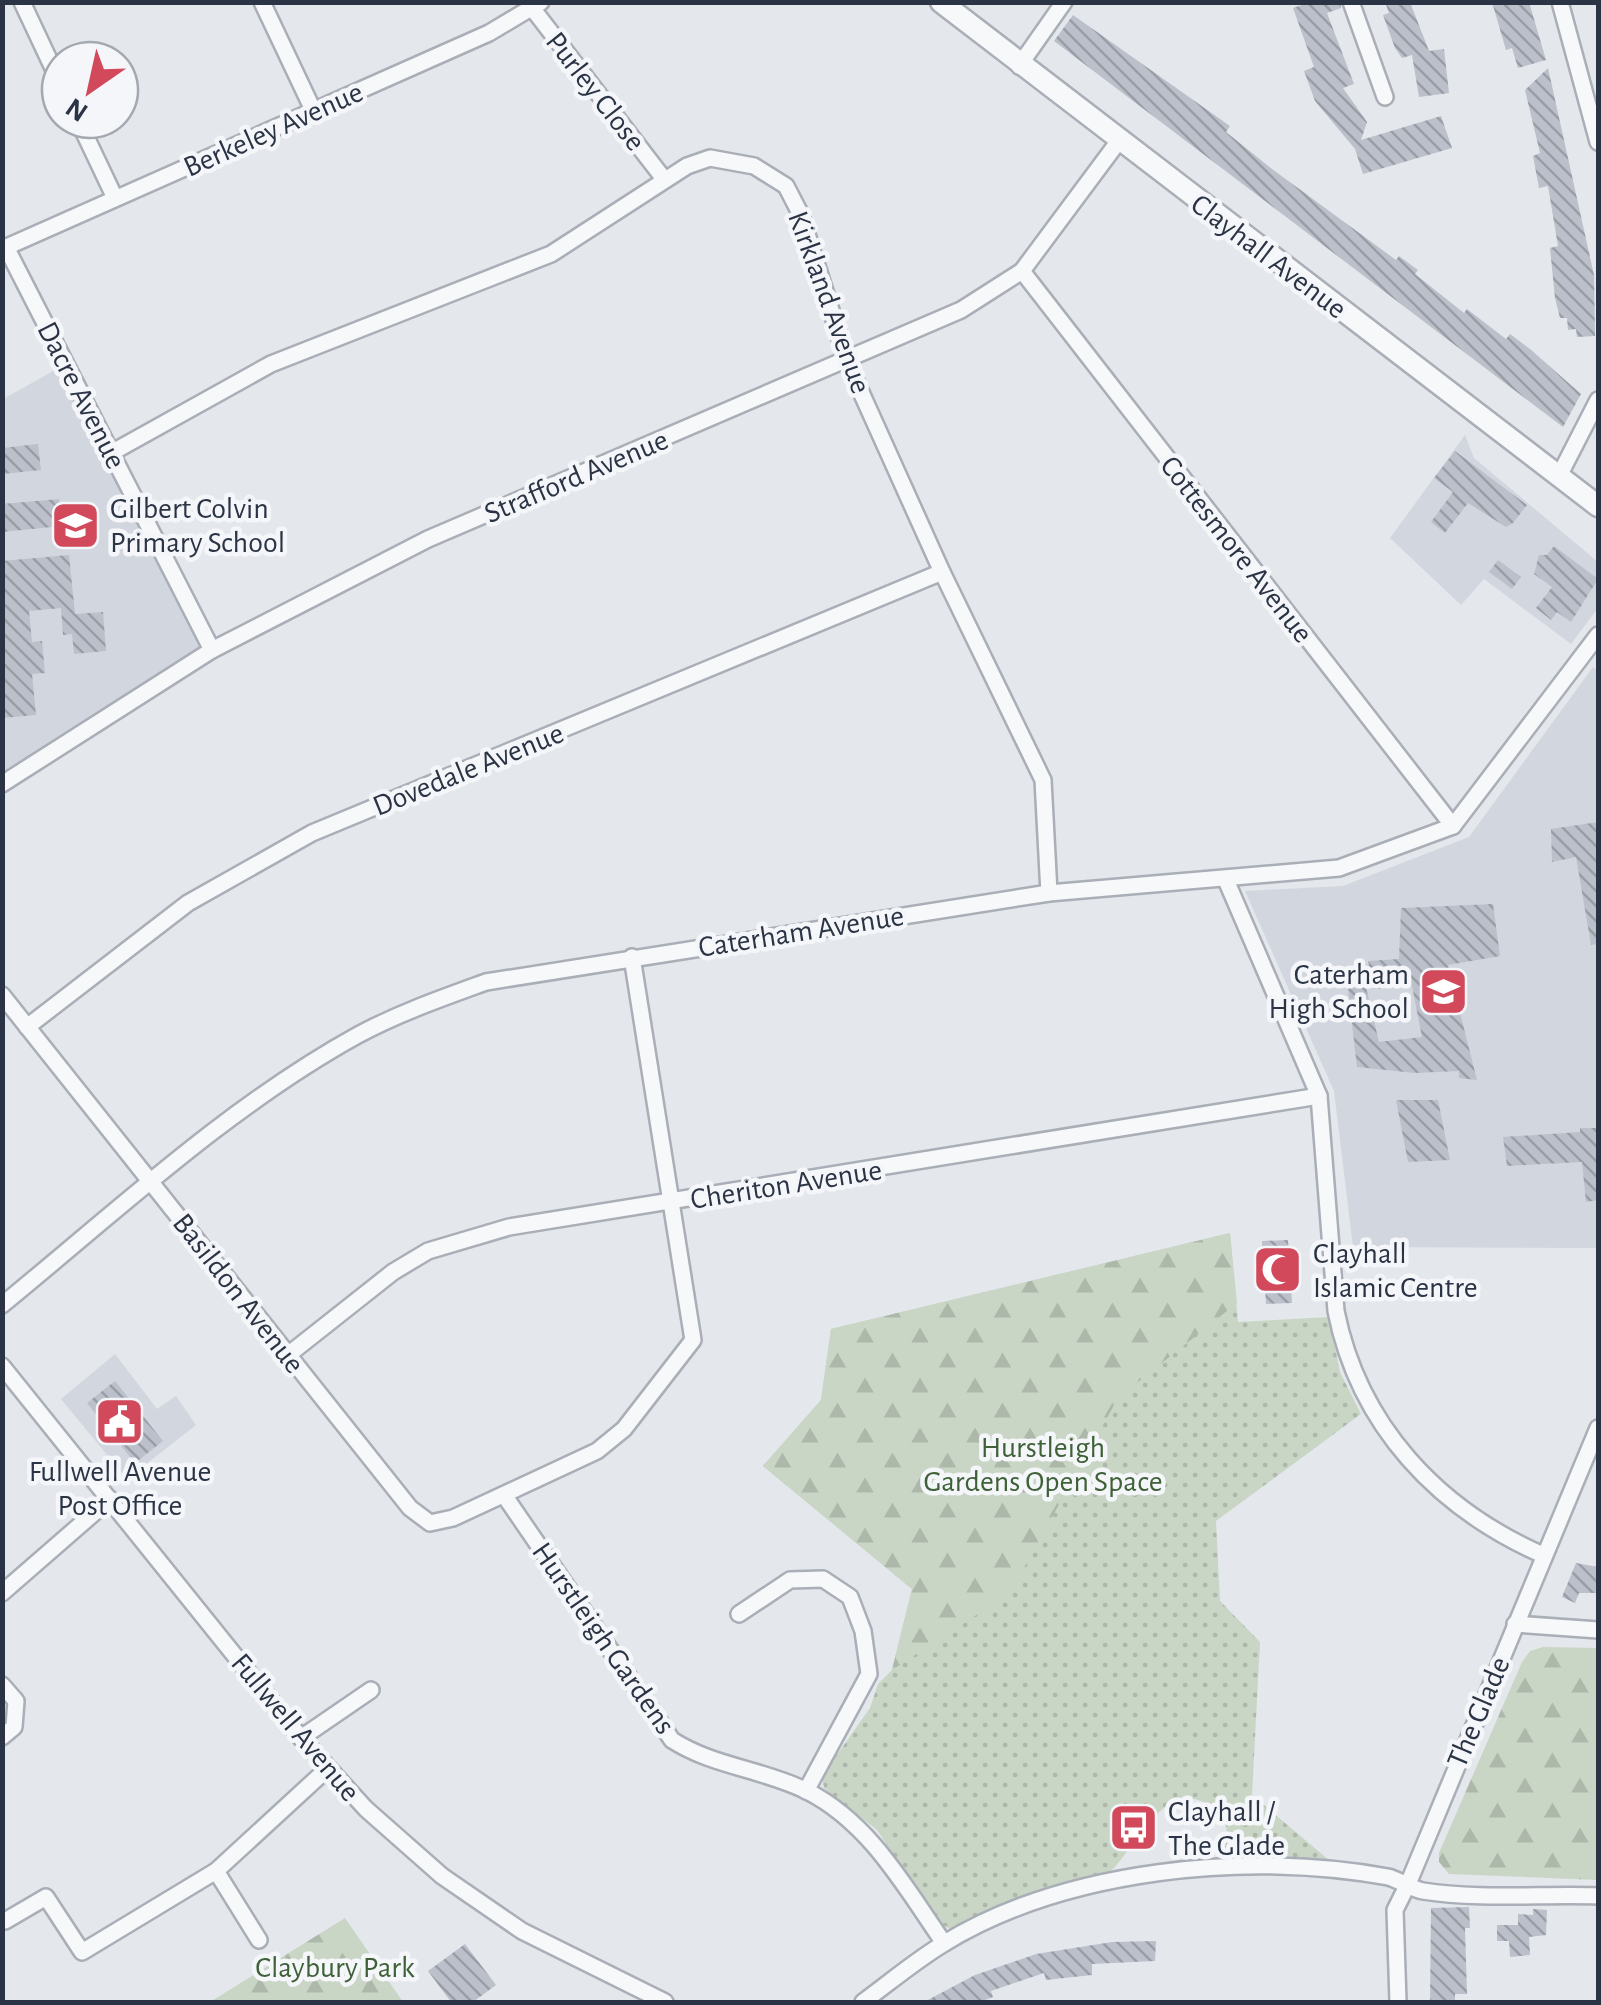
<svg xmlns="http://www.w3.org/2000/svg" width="1601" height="2005" font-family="'Alegreya Sans',sans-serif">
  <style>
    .built { fill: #d2d6de }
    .green { fill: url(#green-dots) }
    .forest { fill: url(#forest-firs) }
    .building { fill: url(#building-back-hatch) }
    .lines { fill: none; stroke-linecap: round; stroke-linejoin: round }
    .minor-casing { stroke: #a9aeb7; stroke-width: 20 }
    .tertiary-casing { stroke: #a9aeb7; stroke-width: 25 }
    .minor { stroke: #f7f8fa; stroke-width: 15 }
    .tertiary { stroke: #f7f8fa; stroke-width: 20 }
    .labels { text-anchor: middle; stroke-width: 9; stroke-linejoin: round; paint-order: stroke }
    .street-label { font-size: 30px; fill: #2b3445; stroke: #f4f6f9 }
    .poi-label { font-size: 30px; fill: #2b3445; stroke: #f4f6f9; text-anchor: start }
    .park-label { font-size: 30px; fill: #3f6138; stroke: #f4f6f9 }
  </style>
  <defs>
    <pattern id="green-dots" width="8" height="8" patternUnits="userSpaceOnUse" patternTransform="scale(2.5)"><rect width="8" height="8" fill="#c9d6c5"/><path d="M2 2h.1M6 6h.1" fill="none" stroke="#adb8ab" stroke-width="1.8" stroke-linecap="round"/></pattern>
    <pattern id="forest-firs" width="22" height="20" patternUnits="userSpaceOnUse" patternTransform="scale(2.5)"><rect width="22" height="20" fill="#c9d6c5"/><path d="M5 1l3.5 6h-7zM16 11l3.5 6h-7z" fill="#adb8ab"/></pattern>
    <pattern id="building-back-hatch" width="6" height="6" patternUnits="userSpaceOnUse" patternTransform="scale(2.5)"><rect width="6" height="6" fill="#bbc0ca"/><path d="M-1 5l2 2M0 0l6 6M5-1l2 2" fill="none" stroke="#989da6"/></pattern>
  </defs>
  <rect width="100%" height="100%" fill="#e4e7ec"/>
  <g class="built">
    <polygon points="66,364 212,650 3,785 3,399"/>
    <polygon points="1465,435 1474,458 1598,562 1598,608 1571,644 1484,579 1461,605 1390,538"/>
    <polygon points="1593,667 1598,671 1598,1248 1353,1247 1334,1091 1245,891 1343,886 1469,837"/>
    <polygon points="115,1354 157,1409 176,1396 196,1425 127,1479 61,1399"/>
  </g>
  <path class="green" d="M 1230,1233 L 1238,1322 L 1329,1317 L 1340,1372 L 1361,1414 L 1216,1521 L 1220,1601 L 1260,1642 L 1252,1795 L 1330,1861 L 1222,1858 C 1228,1841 1231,1821 1215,1809 C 1166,1770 1135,1850 1110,1872 C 1094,1885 1037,1895 1015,1903 C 994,1911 973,1921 952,1930 L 941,1924 L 877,1830 L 824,1788 L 822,1776 L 870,1708 L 878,1684 L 892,1670 L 912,1589 L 763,1466 L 821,1400 L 831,1329 Z"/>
  <g class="forest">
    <polygon points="1230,1233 1237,1303 1118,1398 1010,1593 892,1670 912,1589 763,1466 821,1400 831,1329"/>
    <polygon points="1543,1647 1598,1648 1598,1880 1449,1874 1439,1862 1439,1853 1522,1662 1530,1651"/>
    <polygon points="345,1918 403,2002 210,2002"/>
  </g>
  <g class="building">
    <polygon points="1310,2 1340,2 1341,8 1327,13 1354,84 1343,88 1367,122 1361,140 1441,116 1452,148 1363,174 1355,149 1315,101 1304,71 1314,67 1293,8"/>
    <polygon points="1385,2 1410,2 1429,51 1444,49 1449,93 1419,97 1412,55 1402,58 1395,48 1383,15 1389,13"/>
    <polygon points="1492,2 1529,2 1546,60 1518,68 1512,48 1506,50"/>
    <polygon points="1073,15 1230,126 1226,132 1272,169 1396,260 1399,256 1418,270 1415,274 1464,313 1467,309 1506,339 1510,334 1530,349 1581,394 1563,427 1054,41"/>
    <polygon points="1548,68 1594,275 1595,336 1577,337 1576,329 1568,330 1567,318 1560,318 1555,298 1550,248 1558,246 1548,186 1539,188 1533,156 1540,153 1525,90"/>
    <polygon points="38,444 41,470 2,474 2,448"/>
    <polygon points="1455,451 1527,505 1513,523 1506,527 1468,503 1445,533 1431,522 1453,492 1434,478"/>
    <polygon points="59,499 62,526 2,532 2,504"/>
    <polygon points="1554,546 1598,579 1571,622 1557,612 1551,620 1536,608 1552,587 1534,574 1539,555 1547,555"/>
    <polygon points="69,555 75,614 103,612 106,651 74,654 72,634 63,635 61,608 29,611 32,642 42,641 45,673 32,674 36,715 2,718 2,561"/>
    <polygon points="1498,560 1521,577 1512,589 1489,572"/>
    <polygon points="1598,822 1598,944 1591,945 1576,857 1552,862 1551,829"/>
    <polygon points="1493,904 1500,956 1448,965 1477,1080 1459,1078 1459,1071 1414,1073 1357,1067 1347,980 1365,983 1379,1042 1422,1037 1412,986 1374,989 1368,961 1399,959 1401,908"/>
    <polygon points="1396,1100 1438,1100 1450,1160 1408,1162"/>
    <polygon points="1580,1128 1598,1128 1598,1200 1586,1202 1582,1162 1507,1166 1503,1137 1580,1132"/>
    <polygon points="1288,1240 1292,1303 1266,1304 1262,1241"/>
    <polygon points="115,1381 163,1441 135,1463 87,1403"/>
    <polygon points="1576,1563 1598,1567 1598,1593 1579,1593 1575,1603 1562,1597"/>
    <polygon points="1469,1907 1470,1928 1465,1928 1467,1994 1455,1994 1455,2002 1430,2002 1431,1908"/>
    <polygon points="1533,1909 1547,1910 1546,1935 1529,1937 1530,1955 1510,1957 1509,1941 1497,1941 1497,1925 1518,1925 1518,1914 1533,1915"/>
    <polygon points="1156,1941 1155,1961 1092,1964 1092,1975 1046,1980 1044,1973 991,1991 993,1997 980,2002 924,2002 975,1975 1036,1954 1112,1942"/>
    <polygon points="465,1944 496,1985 473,2002 451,2002 428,1971"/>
  </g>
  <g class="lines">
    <defs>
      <g id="minor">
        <polyline points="22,2 60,83"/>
        <polyline points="262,2 314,112"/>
        <polyline points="1351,2 1385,97"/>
        <polyline points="1560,2 1598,142"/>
        <polyline points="529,4 664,179"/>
        <polyline points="1019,66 1064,2"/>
        <polyline points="78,120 115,198"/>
        <polyline points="6,247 212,650"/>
        <polyline points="2,249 489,33 541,2"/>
        <polyline points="1022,271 1453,826"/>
        <polyline points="111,453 271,364 551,254 687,166 710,158 754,166 786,186 801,215 847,361 942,572 1043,780 1049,893"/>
        <polyline points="1559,476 1598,400"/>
        <polyline points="2,784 212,650 428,539 961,310 1022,271 1118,142"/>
        <path d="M 1226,880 L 1319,1096 L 1336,1311 C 1359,1426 1438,1509 1543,1555"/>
        <polyline points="2,995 410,1508 430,1523 453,1518 597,1451 624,1429 693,1340 632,957"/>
        <polyline points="27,1027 188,903 312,833 942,572"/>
        <path d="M 2,1305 C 116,1212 229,1106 358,1035 C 399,1013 442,998 486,982 L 1049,893 L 1339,868 L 1453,826 L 1598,635"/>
        <polyline points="288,1355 393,1272 428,1251 509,1227 1319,1096"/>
        <polyline points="2,1366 301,1738 366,1809 442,1876 522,1931 665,2002"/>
        <path d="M 504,1495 L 672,1740 C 714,1767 763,1769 807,1791 C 870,1823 905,1887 944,1943"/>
        <polyline points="2,1593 110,1499"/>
        <polyline points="739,1614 790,1580 823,1579 850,1597 863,1631 869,1674 806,1791"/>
        <polyline points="1515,1624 1598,1630"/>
        <polyline points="2,1685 16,1701 14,1727 2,1737"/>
        <polyline points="301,1738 371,1690"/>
        <polyline points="216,1871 259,1940"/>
        <polyline points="5,1921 46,1897 82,1952 216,1871 327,1769"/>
        <path d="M 863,2002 C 889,1983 915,1961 943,1944 C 1065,1869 1249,1851 1388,1877 C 1400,1880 1411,1889 1423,1891 C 1479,1900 1542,1894 1598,1896"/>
        <polyline points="1398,2002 1395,1910 1408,1884 1598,1428"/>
      </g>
      <polyline id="tertiary" points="941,2 1598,506"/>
    </defs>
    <use href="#minor" class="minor-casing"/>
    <use href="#tertiary" class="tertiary-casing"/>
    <use href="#minor" class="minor"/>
    <use href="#tertiary" class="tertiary"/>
  </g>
  <defs>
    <symbol id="school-square" viewBox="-11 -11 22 22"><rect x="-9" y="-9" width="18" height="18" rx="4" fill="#d1495b" stroke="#f4f6f9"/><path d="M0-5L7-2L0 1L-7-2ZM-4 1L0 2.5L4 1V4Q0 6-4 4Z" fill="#fff"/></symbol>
    <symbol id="mosque-square" viewBox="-11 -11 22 22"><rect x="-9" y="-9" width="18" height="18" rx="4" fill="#d1495b" stroke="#f4f6f9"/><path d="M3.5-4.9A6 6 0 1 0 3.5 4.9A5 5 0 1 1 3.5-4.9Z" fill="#fff"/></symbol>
    <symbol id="civic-square" viewBox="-11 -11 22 22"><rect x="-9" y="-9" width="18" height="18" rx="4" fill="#d1495b" stroke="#f4f6f9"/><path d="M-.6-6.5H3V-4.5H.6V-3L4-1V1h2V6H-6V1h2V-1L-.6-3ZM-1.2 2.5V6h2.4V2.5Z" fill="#fff"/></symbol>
    <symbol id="bus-square" viewBox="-11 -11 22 22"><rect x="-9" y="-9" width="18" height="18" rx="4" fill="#d1495b" stroke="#f4f6f9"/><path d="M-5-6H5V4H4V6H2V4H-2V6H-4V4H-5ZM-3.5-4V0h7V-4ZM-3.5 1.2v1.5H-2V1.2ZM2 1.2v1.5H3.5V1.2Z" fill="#fff"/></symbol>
  </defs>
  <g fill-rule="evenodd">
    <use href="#school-square" x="48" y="498" width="55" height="55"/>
    <use href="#school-square" x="1416" y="964" width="55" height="55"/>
    <use href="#mosque-square" x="1250" y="1242" width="55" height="55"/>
    <use href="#civic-square" x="92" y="1394" width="55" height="55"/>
    <use href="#bus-square" x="1106" y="1800" width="55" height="55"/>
  </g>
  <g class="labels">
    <g class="street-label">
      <text transform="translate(596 91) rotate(52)" y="10">Purley Close</text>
      <text transform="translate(273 129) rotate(-24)" y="10">Berkeley Avenue</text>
      <text transform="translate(1269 256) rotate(37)" y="10">Clayhall Avenue</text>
      <text transform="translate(830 302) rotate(70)" y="10">Kirkland Avenue</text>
      <text transform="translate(82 395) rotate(63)" y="10">Dacre Avenue</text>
      <text transform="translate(576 476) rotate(-23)" y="10">Strafford Avenue</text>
      <text transform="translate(1237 549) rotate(52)" y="10">Cottesmore Avenue</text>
      <text transform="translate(468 769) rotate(-22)" y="10">Dovedale Avenue</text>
      <text transform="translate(801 931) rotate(-9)" y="10">Caterham Avenue</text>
      <text transform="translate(786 1184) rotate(-9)" y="10">Cheriton Avenue</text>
      <text transform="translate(239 1293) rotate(52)" y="10">Basildon Avenue</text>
      <text transform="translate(604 1638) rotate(55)" y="10">Hurstleigh Gardens</text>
      <text transform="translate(1478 1712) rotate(-67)" y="10">The Glade</text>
      <text transform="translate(296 1727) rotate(50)" y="10">Fullwell Avenue</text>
    </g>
    <g class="poi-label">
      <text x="110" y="518">Gilbert Colvin<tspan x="110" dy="34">Primary School</tspan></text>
      <text x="1409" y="984" text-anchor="end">Caterham<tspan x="1409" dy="34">High School</tspan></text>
      <text x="1313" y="1263">Clayhall<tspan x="1313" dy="34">Islamic Centre</tspan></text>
      <text x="120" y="1481" text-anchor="middle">Fullwell Avenue<tspan x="120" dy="34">Post Office</tspan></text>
      <text x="1168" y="1821">Clayhall /<tspan x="1168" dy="34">The Glade</tspan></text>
    </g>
    <g class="park-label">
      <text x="1043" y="1457">Hurstleigh<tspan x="1043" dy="34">Gardens Open Space</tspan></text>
      <text x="335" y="1977">Claybury Park</text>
    </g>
  </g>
  <rect width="1601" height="2005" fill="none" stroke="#2b3445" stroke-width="10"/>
  <g transform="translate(90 90) rotate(214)"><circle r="48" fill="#f4f6f9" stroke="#a4a8b1" stroke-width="2.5"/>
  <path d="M0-8L18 38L0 25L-18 38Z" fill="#d1495b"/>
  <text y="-15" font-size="28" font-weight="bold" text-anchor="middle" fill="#2b3445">N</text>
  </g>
</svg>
